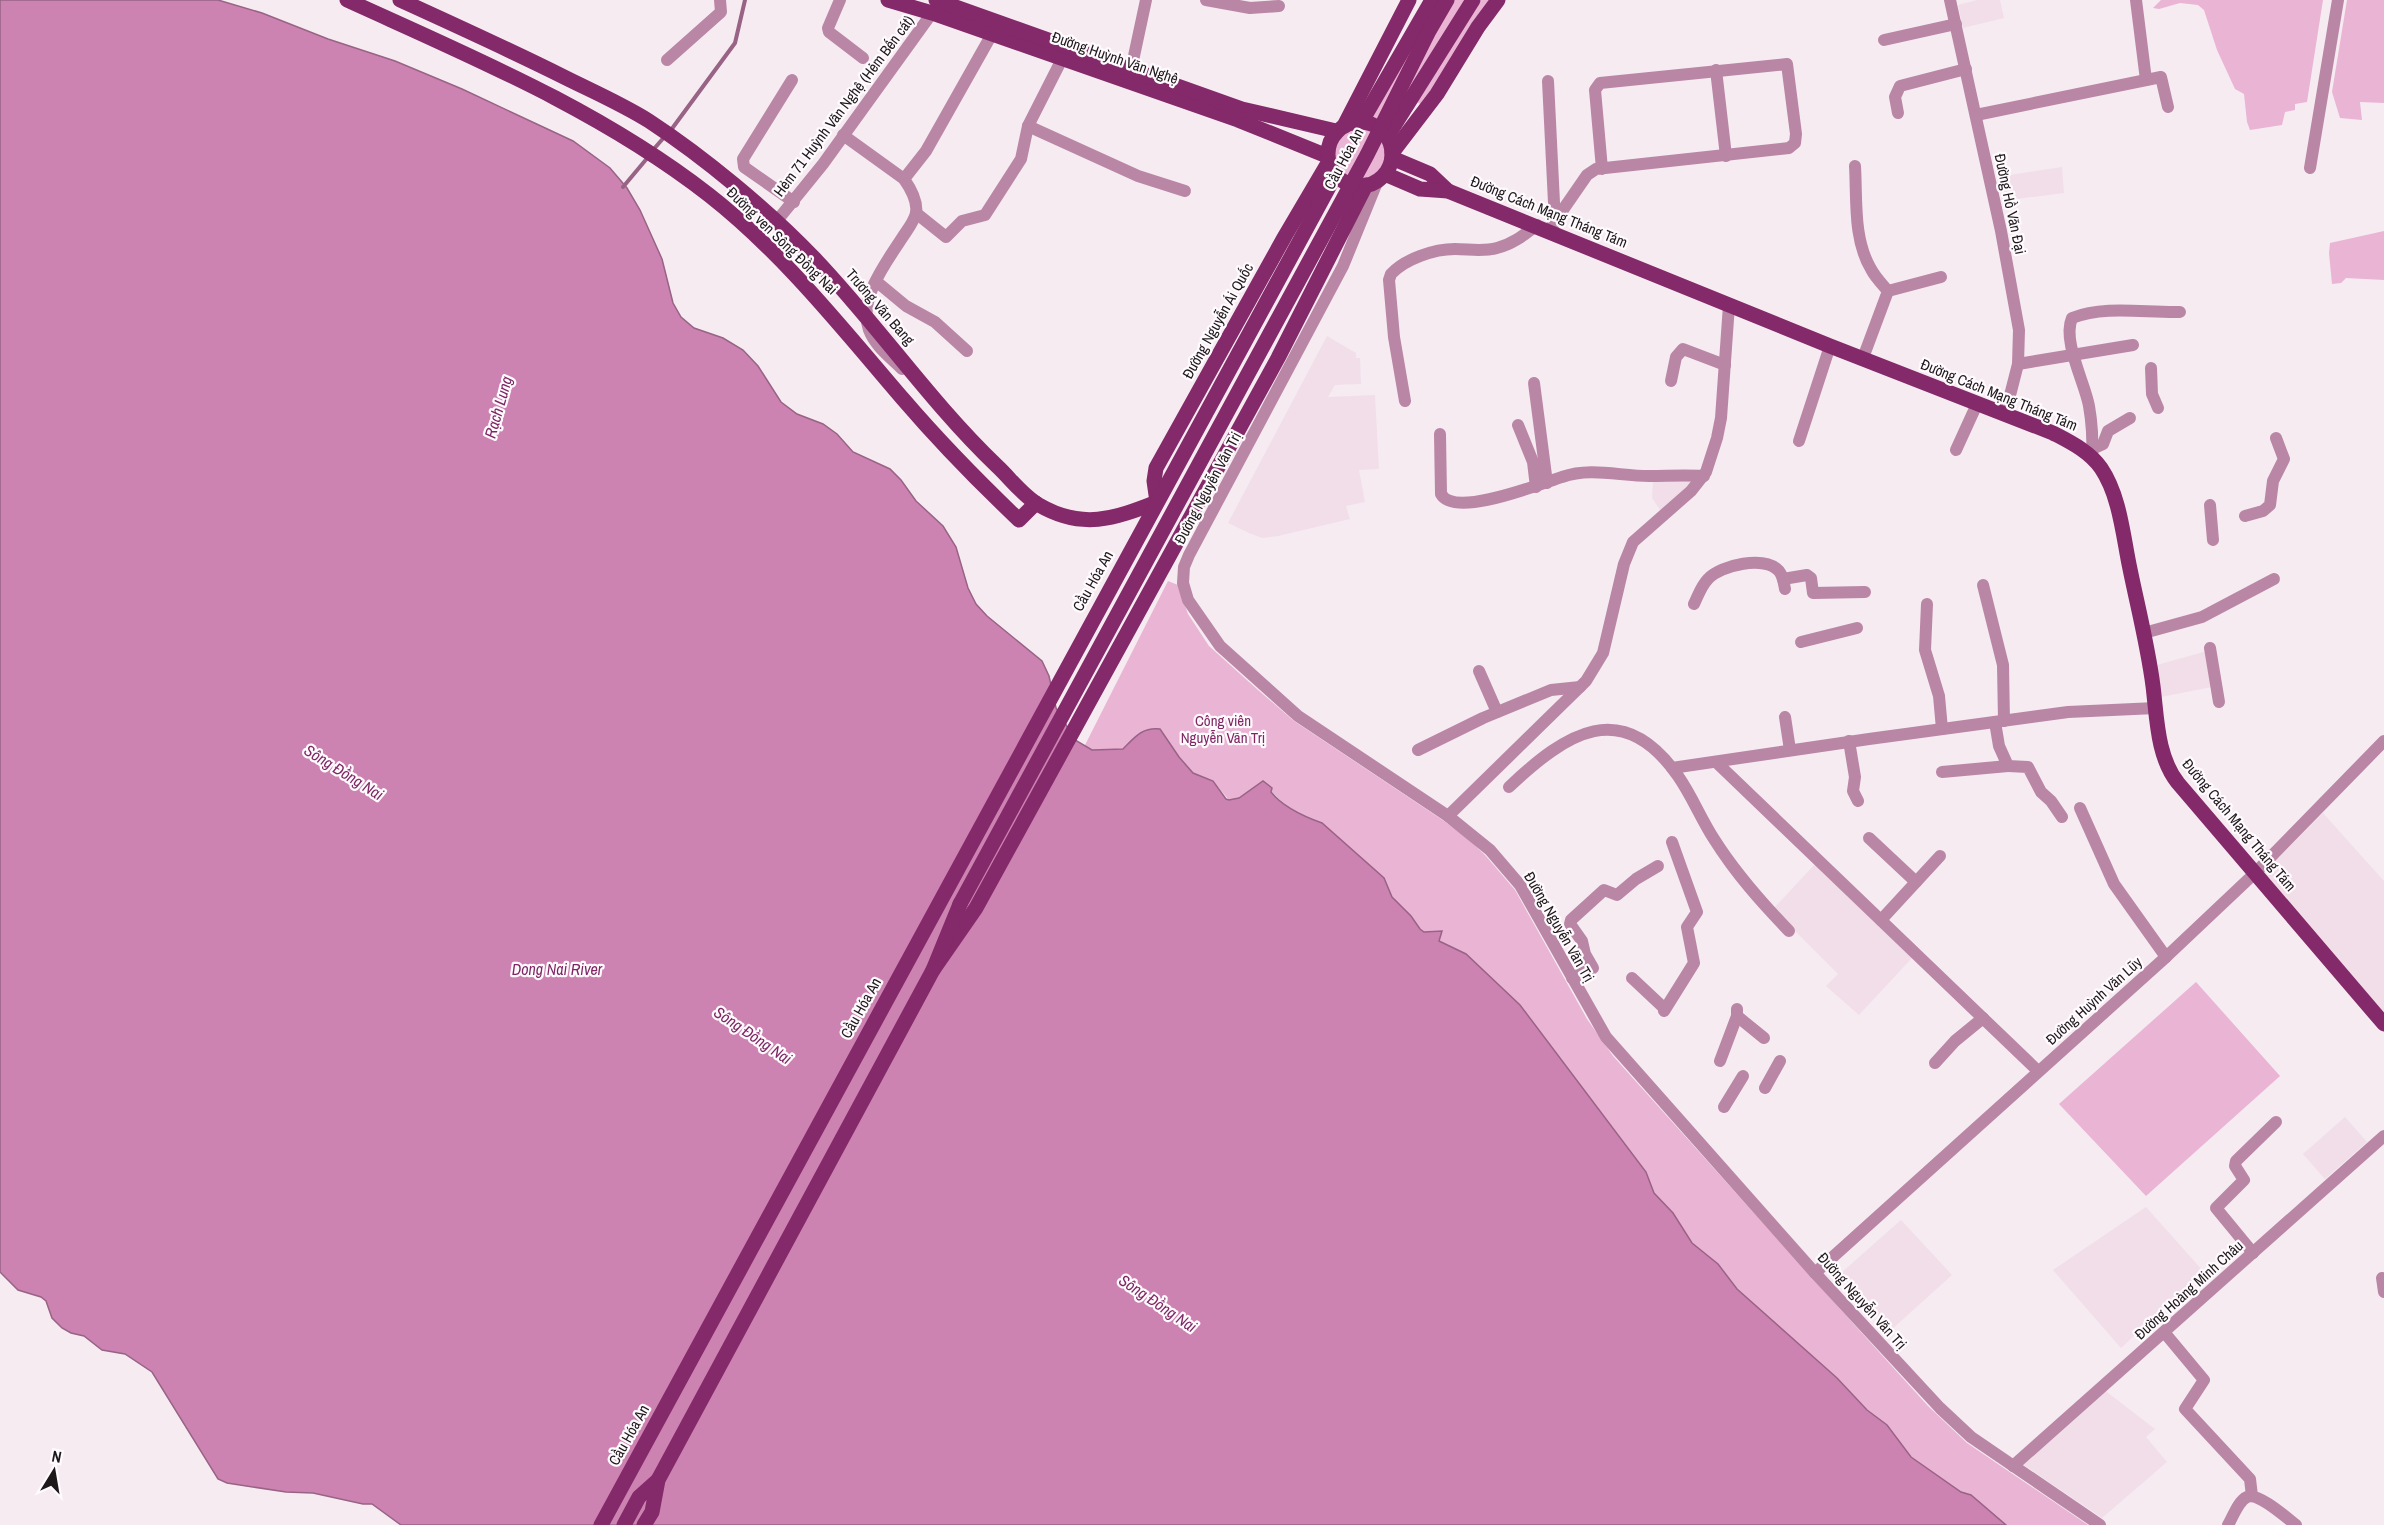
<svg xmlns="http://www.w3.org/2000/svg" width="2384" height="1525" font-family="'Archivo Narrow',sans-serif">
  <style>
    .built { fill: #f1dee9 }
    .green { fill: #eab4d5 }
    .water { fill: #cd83b2; stroke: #986385; stroke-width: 1.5 }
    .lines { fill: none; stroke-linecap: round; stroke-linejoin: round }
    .stream { stroke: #986385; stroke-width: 4 }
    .minor { stroke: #ba86a6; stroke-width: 12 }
    .major { stroke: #842969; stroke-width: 15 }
    .major-bridge { stroke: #842969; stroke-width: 15 }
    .labels { text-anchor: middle; stroke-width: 4.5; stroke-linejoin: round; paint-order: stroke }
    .street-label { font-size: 15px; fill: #1d191b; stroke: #fffafd }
    .park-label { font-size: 15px; fill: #7e2764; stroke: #fffafd }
    .water-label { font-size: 16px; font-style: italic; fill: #7d2664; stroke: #fffafd }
  </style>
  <rect width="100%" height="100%" fill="#f6ebf1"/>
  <g class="built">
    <polygon points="1977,0 2000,0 2004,18 1963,28 1958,5"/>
    <polygon points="2062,167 2064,193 2002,201 1997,177"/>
    <polygon points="1327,336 1356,353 1356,358 1360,358 1361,384 1335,385 1328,397 1375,395 1379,469 1359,470 1365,502 1346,506 1350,519 1278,536 1262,538 1249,533 1228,523"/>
    <polygon points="1653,480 1696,480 1661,511 1652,498"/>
    <polygon points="2207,651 2212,687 2161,697 2157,665"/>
    <polygon points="2323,813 2384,881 2384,1013 2264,872"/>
    <polygon points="1816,863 1913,957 1859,1015 1826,986 1838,974 1773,909"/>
    <polygon points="2345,1117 2367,1142 2325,1179 2303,1154"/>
    <polygon points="2146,1207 2203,1271 2121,1348 2053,1270"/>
    <polygon points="1901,1220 1952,1275 1891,1330 1840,1274"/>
    <polygon points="2103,1389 2155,1429 2146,1437 2167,1462 2102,1518 2021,1463"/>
  </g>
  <g class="green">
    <polygon points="1440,0 1465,0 1387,125 1372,116"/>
    <polygon points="1481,0 1489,0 1422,105 1417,102"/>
    <polygon points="2161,0 2323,0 2307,102 2295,104 2295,110 2285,112 2282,125 2250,130 2247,122 2244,94 2235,89 2217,50 2204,10 2198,5 2180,3 2159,9 2153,8"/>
    <polygon points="2347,0 2384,0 2384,103 2360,102 2362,120 2340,118 2332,92"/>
    <circle cx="1360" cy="154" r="25"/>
    <polygon points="2384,231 2384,280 2346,278 2341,283 2332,284 2329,253 2330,243"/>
    <path d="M 1168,581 L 1178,585 L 1188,614 L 1209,646 L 1258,690 L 1294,721 L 1444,821 L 1467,838 L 1485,855 L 1515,890 L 1587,1019 L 1613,1056 L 1860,1331 L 1928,1406 L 1967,1443 L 2088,1525 L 2006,1525 L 1971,1495 L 1961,1492 L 1911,1457 L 1887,1425 L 1867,1410 L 1837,1378 L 1737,1289 L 1718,1264 L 1692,1243 L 1673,1213 L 1654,1193 L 1646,1172 L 1466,954 L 1438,941 L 1442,932 L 1424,932 L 1420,929 L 1411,916 L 1392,897 L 1384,878 L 1322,823 C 1298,815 1278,802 1263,781 L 1239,798 L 1229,800 L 1213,781 L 1193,773 L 1179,757 L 1142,731 L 1124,749 L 1092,750 L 1084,747 Z"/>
    <polygon points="2196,982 2280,1076 2146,1196 2059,1104"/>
  </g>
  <path class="water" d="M 0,0 L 218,0 L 262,13 L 328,39 L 395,61 L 462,89 L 573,141 L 610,168 L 627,188 L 640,210 L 662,259 L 673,303 L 681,317 L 694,328 L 723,338 L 743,350 L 758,366 L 781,402 L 797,414 L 823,424 L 837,434 L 853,452 L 890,469 L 901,480 L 916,501 L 943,526 L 956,547 L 968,588 L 976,604 L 987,616 L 1042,661 L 1049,676 L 1056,708 L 1075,740 L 1092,750 L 1123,749 C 1135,737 1142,727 1160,729 L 1179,757 L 1193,773 L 1213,781 L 1226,799 L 1229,800 L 1239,798 L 1263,781 L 1272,788 L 1271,792 C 1283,807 1305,817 1322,823 L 1384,878 L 1392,897 L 1411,916 L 1420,929 L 1424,932 L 1442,931 L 1439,941 L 1466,954 L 1520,1005 L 1646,1172 L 1654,1193 L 1673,1213 L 1692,1243 L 1718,1264 L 1737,1289 L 1837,1378 L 1867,1410 L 1887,1425 L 1911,1457 L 1961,1492 L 1971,1495 L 2006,1525 L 401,1525 L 372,1504 L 363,1504 L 313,1493 L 286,1492 L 227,1483 L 218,1479 L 152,1372 L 125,1354 L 102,1350 L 84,1336 L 71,1333 L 62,1328 L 52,1318 L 46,1301 L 41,1297 L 18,1290 L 0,1272 Z"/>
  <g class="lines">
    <g class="stream">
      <polyline points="671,130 735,43 745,0"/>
      <polyline points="653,150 666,135"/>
      <polyline points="623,187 649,156"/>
    </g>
    <g class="minor">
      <polyline points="840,0 828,28 829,32 863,58"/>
      <polyline points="1206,0 1250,8 1279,6"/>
      <polyline points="1950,0 2001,231 2019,330 2018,364 2005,415"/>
      <polyline points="2136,0 2146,80"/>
      <polyline points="1884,40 1956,24"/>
      <polyline points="667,60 721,12 720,0"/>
      <polyline points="1131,70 1146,0"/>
      <polyline points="1716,70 1726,156"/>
      <polyline points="792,80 743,159 744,167 794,202"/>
      <polyline points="1548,81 1555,223"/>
      <polyline points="1898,113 1895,97 1900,86 1966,69"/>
      <polyline points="1976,115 2161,77 2168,107"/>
      <polyline points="1028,126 1138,176 1185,191"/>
      <path d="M 843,135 L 904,179 C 911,189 918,201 916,213 C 914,222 907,230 902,238 C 886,263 858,298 869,330 C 875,346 890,357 902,369"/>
      <path d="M 1855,166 C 1857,199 1853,239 1871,269 C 1875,277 1882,284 1888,291 L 1863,358"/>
      <polyline points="2310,168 2338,0"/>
      <polyline points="904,179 926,151 992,34"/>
      <polyline points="1378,180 1343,266 1189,555 1184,567 1183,583 1188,600 1220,646 1298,716 1448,816 1490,850 1520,885 1606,1037 1815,1273 1940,1408 1971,1437 2100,1525"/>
      <polyline points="916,213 946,237 962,221 985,215 1021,159 1028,126 1062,59"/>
      <polyline points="783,229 779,225 780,217 823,164 932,13"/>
      <polyline points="1549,230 1587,175 1596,169 1789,148 1795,143 1796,134 1787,64 1600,83 1595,90 1602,169"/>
      <polyline points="877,282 906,306 935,322 967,351"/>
      <polyline points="1888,291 1941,277"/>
      <polyline points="2018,364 2133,345"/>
      <polyline points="2151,368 2152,394 2158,408"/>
      <polyline points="1671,381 1676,357 1683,349 1725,365"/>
      <polyline points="1534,383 1547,483"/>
      <path d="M 1405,401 L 1394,337 L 1389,280 L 1391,274 C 1405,259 1434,249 1455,249 C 1469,249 1483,252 1497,248 C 1513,244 1524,235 1537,225"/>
      <polyline points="1518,425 1533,462 1536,487"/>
      <path d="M 1440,434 L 1441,494 C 1455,519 1542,483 1562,477 C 1591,467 1619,476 1649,476 C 1667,476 1685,475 1704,476"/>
      <polyline points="1799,441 1830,346"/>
      <polyline points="2092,449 2103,444 2108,431 2130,418"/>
      <polyline points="1956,450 1977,404"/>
      <path d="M 2092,458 C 2093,440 2092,423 2089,406 C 2085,383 2062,341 2072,318 C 2105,305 2145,313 2180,312"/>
      <polyline points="2210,505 2213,540"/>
      <polyline points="2245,516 2263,511 2270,505 2273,481 2284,459 2276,438"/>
      <polyline points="1783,579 1807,575 1811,578 1813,593 1865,592"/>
      <polyline points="1983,585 2003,665 2004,721"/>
      <path d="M 1694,604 C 1698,596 1701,586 1708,579 C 1721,565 1765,555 1779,571 C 1783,576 1784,583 1785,589"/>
      <polyline points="1927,604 1925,650 1939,696 1942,729"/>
      <polyline points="2144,633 2202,617 2274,579"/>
      <polyline points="1801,642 1857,628"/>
      <polyline points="2210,648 2219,702"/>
      <polyline points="1479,671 1497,712"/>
      <polyline points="1785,717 1790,750"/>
      <polyline points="1995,722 1999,746 2008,766 2028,767 2041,792 2051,801 2062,817"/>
      <polyline points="1849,741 1855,777 1853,791 1858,801"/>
      <polyline points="1418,750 1483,718 1551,690 1580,687"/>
      <polyline points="1716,762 2038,1071"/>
      <polyline points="1672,768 1869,739 2068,712 2156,708"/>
      <polyline points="1942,772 2008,766"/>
      <path d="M 1509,787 C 1566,733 1622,696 1678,776 C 1692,796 1701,819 1714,839 C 1736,874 1761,902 1789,931"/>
      <polyline points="2080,808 2114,884 2166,957"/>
      <polyline points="1448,816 1586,681 1603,653 1624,564 1633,542 1691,491 1706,472 1717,438 1721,418 1729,305"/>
      <polyline points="1869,838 1916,882"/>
      <polyline points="1881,920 1940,856"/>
      <polyline points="1572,978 1593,968 1585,954 1582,941 1570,924 1571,920 1604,890 1617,895 1636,879 1658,866"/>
      <polyline points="1632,978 1665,1009"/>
      <polyline points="1664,1011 1694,963 1687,927 1697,912 1672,842"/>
      <polyline points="1737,1016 1764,1038"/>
      <polyline points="1720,1061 1737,1016 1737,1009"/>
      <polyline points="1935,1063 1955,1041 1983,1018"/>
      <polyline points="1765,1088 1780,1061"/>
      <polyline points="1724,1107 1743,1076"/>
      <polyline points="2253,1253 2216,1208 2244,1180 2235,1166 2236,1161 2276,1122"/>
      <polyline points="1815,1273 2166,957 2255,873 2384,741"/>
      <polyline points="2382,1278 2384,1292"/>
      <polyline points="2164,1332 2204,1380 2185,1409 2250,1479 2252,1496"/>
      <polyline points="2013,1466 2384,1136"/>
      <path d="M 2228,1525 C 2233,1517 2238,1501 2247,1497 C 2258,1492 2287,1518 2296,1525"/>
    </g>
    <g class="major">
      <path d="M 347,0 C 472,57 600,110 709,195 C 783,253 842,328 903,399 C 939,441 978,481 1019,520 L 1036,503"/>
      <path d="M 400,0 C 455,25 510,50 564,77 C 592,91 622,104 649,121 C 704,157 768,210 814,258 C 878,325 930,402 997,466 C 1010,478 1023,496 1039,505 C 1082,530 1114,519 1157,502"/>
      <polyline points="888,0 932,13 1238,120 1327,156"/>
      <polyline points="936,0 1242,109 1336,131"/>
      <polyline points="1362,121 1432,0"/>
      <circle cx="1360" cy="154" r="32"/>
      <polyline points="1344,126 1409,0"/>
      <polyline points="1387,137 1473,0"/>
      <polyline points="1392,153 1437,94 1478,27 1498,0"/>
      <polyline points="1392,158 1430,174 1448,191"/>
      <path d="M 1385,174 L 1420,189 L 1448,191 L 1830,346 L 2053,433 C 2070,442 2089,451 2101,468 C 2120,496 2123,536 2130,569 C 2138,608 2148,647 2153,686 C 2157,718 2157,757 2178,783 L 2384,1024"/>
      <polyline points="1157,502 1154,481 1156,468 1285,236 1328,163"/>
      <polyline points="933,970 976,908 1278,358 1366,185"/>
      <polyline points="601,1525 1335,176"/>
      <polyline points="624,1525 639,1497 658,1480"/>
      <polyline points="644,1525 652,1512 658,1480 933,970 960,904"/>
    </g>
    <polyline class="major-bridge" points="960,904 1367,155 1429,31 1447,0"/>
  </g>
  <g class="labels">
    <g class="street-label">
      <text transform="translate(1115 58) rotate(19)" y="5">Đường Huỳnh Văn Nghệ</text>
      <text transform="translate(844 106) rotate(-53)" y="5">Hẻm 71 Huỳnh Văn Nghệ (Hẻm Bến cát)</text>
      <text transform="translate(1344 159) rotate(-62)" y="5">Cầu Hóa An</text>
      <text transform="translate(2010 204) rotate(78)" y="5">Đường Hồ Văn Đại</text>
      <text transform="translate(1549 212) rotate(22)" y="5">Đường Cách Mạng Tháng Tám</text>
      <text transform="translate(782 241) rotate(44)" y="5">Đường ven Sông Đồng Nai</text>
      <text transform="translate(880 307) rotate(49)" y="5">Trương Văn Bang</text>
      <text transform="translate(1218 321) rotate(-61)" y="5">Đường Nguyễn Ái Quốc</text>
      <text transform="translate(1999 395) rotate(22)" y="5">Đường Cách Mạng Tháng Tám</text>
      <text transform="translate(1208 488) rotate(-62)" y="5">Đường Nguyễn Văn Trị</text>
      <text transform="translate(1093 581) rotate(-61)" y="5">Cầu Hóa An</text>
      <text transform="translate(2239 825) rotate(50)" y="5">Đường Cách Mạng Tháng Tám</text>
      <text transform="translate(1559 927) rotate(60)" y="5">Đường Nguyễn Văn Trị</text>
      <text transform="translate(2094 1001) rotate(-42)" y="5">Đường Huỳnh Văn Lũy</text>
      <text transform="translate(861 1008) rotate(-61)" y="5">Cầu Hóa An</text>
      <text transform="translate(2189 1290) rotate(-42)" y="5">Đường Hoàng Minh Châu</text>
      <text transform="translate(1862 1301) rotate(48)" y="5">Đường Nguyễn Văn Trị</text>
      <text transform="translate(629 1435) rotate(-61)" y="5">Cầu Hóa An</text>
    </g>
    <g class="park-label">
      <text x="1223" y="726">Công viên<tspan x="1223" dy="17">Nguyễn Văn Trị</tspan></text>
    </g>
    <g class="water-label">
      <text transform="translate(498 407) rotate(-74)" y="6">Rạch Lung</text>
      <text transform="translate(344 772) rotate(32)" y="6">Sông Đồng Nai</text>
      <text x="557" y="975">Dong Nai River</text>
      <text transform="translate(753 1035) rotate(34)" y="6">Sông Đồng Nai</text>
      <text transform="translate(1158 1303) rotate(34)" y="6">Sông Đồng Nai</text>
    </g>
  </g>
  <g transform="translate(54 1471) rotate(11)" stroke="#fffafd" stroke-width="4.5" paint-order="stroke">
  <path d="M0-4.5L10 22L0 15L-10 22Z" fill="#1d191b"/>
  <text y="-9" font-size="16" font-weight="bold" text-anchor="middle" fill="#1d191b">N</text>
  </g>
</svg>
